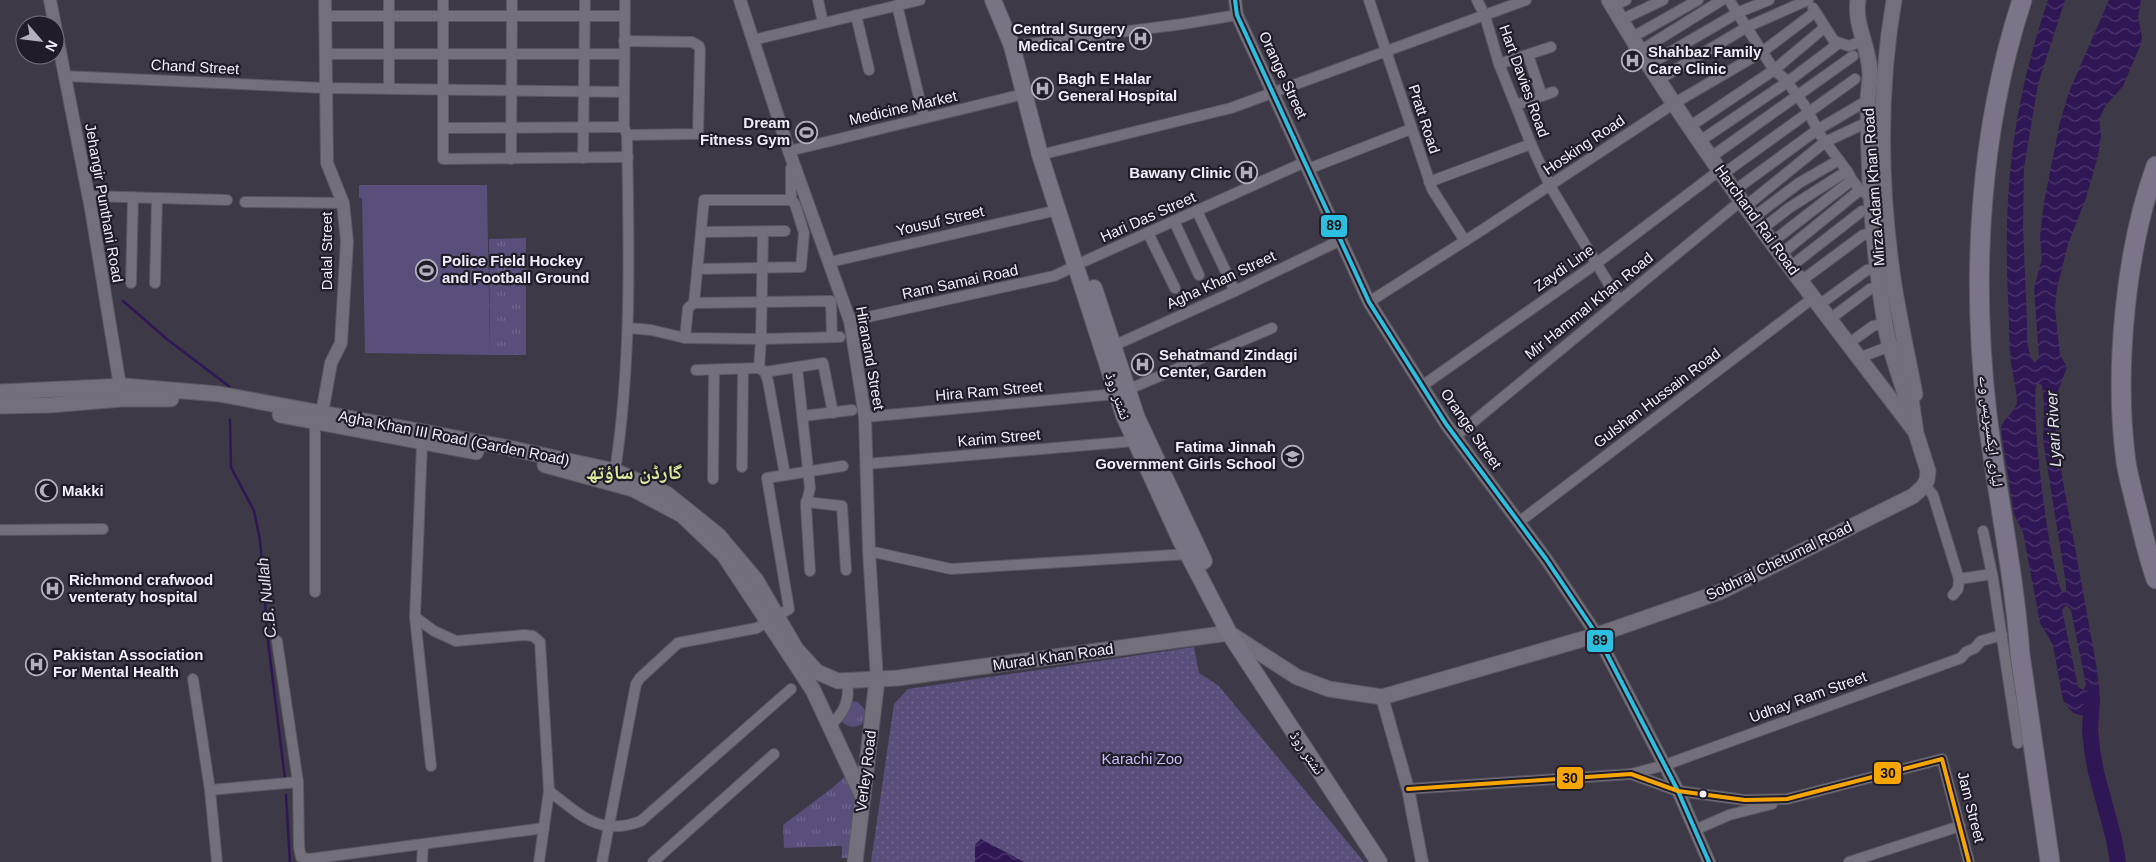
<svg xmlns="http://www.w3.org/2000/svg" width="2156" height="862" font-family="Helvetica,'Noto Naskh Arabic',sans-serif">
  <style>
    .grass { fill: url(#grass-tufts) }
    .park { fill: url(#park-dots) }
    .garden { fill: #5a4e7a }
    .water { fill: url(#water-waves); fill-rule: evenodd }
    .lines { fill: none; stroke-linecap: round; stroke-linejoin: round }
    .stream { stroke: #2f1654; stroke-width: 2.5 }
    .river { stroke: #2f1654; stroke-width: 16 }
    .minor-casing { stroke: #5a5763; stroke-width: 12 }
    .tertiary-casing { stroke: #5a5763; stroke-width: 14 }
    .secondary-casing { stroke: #5a5763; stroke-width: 17 }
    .primary-casing { stroke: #5a5763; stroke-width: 18 }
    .motorway-casing { stroke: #5a5763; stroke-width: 21 }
    .minor { stroke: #736f7b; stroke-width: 10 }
    .tertiary { stroke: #736f7b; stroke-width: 12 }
    .secondary { stroke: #736f7b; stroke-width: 15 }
    .primary { stroke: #787483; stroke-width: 16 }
    .motorway { stroke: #7c758a; stroke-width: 19 }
    .bus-1-casing { stroke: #201d28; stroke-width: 8 }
    .bus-2-casing { stroke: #201d28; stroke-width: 8 }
    .bus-1 { stroke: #2dbfdf; stroke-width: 4 }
    .bus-2 { stroke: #f7a600; stroke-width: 4 }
    .bus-dot { fill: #f2eeff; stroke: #201d28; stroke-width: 2 }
    .labels { text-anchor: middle; stroke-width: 4.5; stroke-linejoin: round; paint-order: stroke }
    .poi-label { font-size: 15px; font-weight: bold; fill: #f2eeff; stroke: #201d28; text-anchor: start }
    .street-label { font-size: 15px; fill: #f2eeff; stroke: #201d28 }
    .park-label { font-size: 15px; fill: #cbbaf7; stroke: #201d28 }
    .water-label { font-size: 16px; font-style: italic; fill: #e3def3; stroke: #201d28 }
    .district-label { font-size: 20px; font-weight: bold; fill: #deec9f; stroke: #201d28 }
    .line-badge { stroke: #201d28; stroke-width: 2 }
    .pale-badge-label { font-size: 14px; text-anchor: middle; font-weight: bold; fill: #111 }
  </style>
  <defs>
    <pattern id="grass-tufts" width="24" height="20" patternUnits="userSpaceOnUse" patternTransform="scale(1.25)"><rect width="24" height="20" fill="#5a4e7a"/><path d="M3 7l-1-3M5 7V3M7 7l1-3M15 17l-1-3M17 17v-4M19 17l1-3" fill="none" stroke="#72688e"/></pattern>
    <pattern id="park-dots" width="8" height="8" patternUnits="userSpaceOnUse" patternTransform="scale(1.25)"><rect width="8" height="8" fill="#5a4e7a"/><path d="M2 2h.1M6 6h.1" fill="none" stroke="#72688e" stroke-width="1.8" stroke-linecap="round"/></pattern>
    <pattern id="water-waves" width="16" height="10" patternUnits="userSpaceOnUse" patternTransform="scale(1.25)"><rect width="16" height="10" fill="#2f1654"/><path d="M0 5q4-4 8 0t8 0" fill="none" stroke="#4e386e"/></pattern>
  </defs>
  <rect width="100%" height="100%" fill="#3d3946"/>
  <g class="grass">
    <polygon points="526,238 526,355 490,355 489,239"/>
    <path d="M 850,701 L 858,702 L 866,711 L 863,723 C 855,729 846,728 840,719 Z"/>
    <polygon points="851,771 863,797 856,858 842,858 842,846 784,848 783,825 832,788"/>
  </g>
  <polygon class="park" points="1194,647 1199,673 1219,686 1364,862 871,862 894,704 908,689"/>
  <polygon class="garden" points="359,185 487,185 490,355 365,353 362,198 359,198"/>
  <g class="water">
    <path d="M 2048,0 L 2065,0 L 2038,84 L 2024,168 L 2023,227 L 2027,322 C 2027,335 2026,354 2035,363 L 2039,357 L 2034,288 L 2042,259 L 2040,237 L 2044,202 L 2060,122 L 2069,92 L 2109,0 L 2141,0 L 2138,16 L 2142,38 L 2140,46 L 2123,86 L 2106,105 L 2099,119 L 2101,135 L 2098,156 L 2086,198 L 2068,244 L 2057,288 L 2055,308 L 2057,328 L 2060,355 L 2067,367 L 2056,397 L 2055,421 L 2057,448 L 2096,664 C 2098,680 2103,700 2096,715 L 2091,718 L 2073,713 L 2063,700 L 2053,645 L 2040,623 L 2023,532 L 2014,514 L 2001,429 C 2003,417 2017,412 2017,400 C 2016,388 2013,375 2011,363 C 2009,342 2009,320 2008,298 C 2003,189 2013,104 2048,0 ZM 2037,383 L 2042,385 L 2044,404 L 2043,440 L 2066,584 L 2066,591 L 2063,593 C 2050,578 2029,404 2037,383 ZM 2066,605 L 2071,610 L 2086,685 L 2083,690 L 2078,687 L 2062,610 Z"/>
    <polygon points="981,839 1024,862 975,862 975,845"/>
  </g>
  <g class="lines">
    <g class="stream">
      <polyline points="123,301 168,340 230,387"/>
      <polyline points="230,420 231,467 254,511 260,540 268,641 285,779"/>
      <polyline points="286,795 290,862"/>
    </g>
    <polyline class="river" points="2092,698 2090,730 2092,750 2096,772 2114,839 2118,862"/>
    <defs>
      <g id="minor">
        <polyline points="389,0 389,89"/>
        <polyline points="443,0 443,159 628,157"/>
        <polyline points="818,0 823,23"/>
        <polyline points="1369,0 1432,189 1465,241"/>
        <polyline points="1477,0 1485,16 1499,64 1531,144 1550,186 1619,301"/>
        <polyline points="1729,0 1774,70 1785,79 1805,106 1821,136 1847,171 1852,180 1860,190 1871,197"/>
        <polyline points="897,5 924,118"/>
        <polyline points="1613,6 1626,0"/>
        <polyline points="1813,8 1834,41 1849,46 1864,40"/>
        <polyline points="856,15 869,70"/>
        <polyline points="325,16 625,16"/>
        <polyline points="1621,20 1663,0"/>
        <polyline points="1631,38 1698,0"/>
        <polyline points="753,40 920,0"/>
        <polyline points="624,41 692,42 699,46 700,50 698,134 627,135"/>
        <polyline points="1012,46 1183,24 1237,15"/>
        <polyline points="1640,51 1722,0"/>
        <polyline points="325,54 624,54"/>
        <polyline points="1528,55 1542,96"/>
        <polyline points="1499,64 1551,47"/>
        <polyline points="1648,65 1739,12 1769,0"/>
        <polyline points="64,76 325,88 624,92"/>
        <polyline points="1658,80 1747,27 1808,0"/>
        <polyline points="1516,105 1553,92"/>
        <polyline points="1689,127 1774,70 1824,28"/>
        <polyline points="443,128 624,127"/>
        <polyline points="1700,141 1786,83 1839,43"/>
        <polyline points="789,151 1024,94"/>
        <polyline points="1040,155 1231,108 1526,0"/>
        <polyline points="1711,157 1853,56"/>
        <polyline points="583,158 585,0"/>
        <polyline points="511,159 512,0"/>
        <polyline points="1308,169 1411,129"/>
        <polyline points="1723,174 1855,79"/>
        <polyline points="1429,182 1531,144"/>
        <polyline points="1735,190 1817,130 1868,100"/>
        <polyline points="88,196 227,200"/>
        <polyline points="245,202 343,203"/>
        <polyline points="1746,206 1825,142 1870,121"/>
        <polyline points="1197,211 1235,291"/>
        <polyline points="1754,217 1799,183 1839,160"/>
        <polyline points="1174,221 1199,275"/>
        <polyline points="1762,229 1789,208 1847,171"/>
        <polyline points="701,232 785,231"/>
        <polyline points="1148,233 1175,288"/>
        <polyline points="1772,242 1852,180"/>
        <polyline points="1781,254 1860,190"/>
        <polyline points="1085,261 1305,162"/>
        <polyline points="830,262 1058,210"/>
        <polyline points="1790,267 1862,211"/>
        <polyline points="698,269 801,267 804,233 795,204 791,200 791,168"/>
        <polyline points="1801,281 1863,235 1874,233"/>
        <polyline points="131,283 133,197"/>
        <polyline points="155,283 157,198"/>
        <polyline points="1369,302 1482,230 1673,104 1762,52 1815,12"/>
        <polyline points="694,303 831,301 832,337"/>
        <polyline points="1819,305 1867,270 1879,268"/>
        <polyline points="1830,319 1870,289 1881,287"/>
        <polyline points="850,321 1054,276 1075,266"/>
        <polyline points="629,328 651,330 685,338 761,339 840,337"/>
        <polyline points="685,338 688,308 694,303 704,200 791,200"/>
        <polyline points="1848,344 1873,326 1885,323"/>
        <polyline points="1113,346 1235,291 1341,240"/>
        <polyline points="1859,358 1890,346"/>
        <polyline points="797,367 810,488 806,506 810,571"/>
        <polyline points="759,368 765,372 768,381 785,475"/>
        <polyline points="696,370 759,368 761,339 763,232"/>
        <polyline points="765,372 823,363 833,413"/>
        <polyline points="1422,386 1597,263 1720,170"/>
        <polyline points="1127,390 1272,328"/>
        <polyline points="803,416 852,410"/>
        <polyline points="865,417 1116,394"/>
        <polyline points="315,422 315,592"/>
        <polyline points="1456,436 1742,200"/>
        <polyline points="422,444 415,617 434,631 456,641 524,635 533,636 540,642 549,791 539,862"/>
        <polyline points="866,464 1135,441"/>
        <polyline points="742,467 743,369"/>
        <path d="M 615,471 C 632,360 629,247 627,135 L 624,127 L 625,0"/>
        <polyline points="713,479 714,370"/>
        <polyline points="1923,487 1929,490 1933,495 1959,579 1958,589 1953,595"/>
        <polyline points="806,502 842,506 846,570"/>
        <polyline points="1519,522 1813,298"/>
        <polyline points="0,530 103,529"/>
        <polyline points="1983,531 1993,579 2018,743"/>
        <polyline points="869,551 951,569 1188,554"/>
        <polyline points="1959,579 1992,574"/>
        <polyline points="777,616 789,609 767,478 843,466"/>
        <polyline points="415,617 431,766"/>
        <polyline points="277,641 298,782 299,847 301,857 309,859"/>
        <polyline points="193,679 210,790 217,862"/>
        <path d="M 830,725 C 844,714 850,699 847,682"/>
        <polyline points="1631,774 1665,765 1961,658 1966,652 1975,648 1981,641 2002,635"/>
        <polyline points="1408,789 1631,774 1678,791 1745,800 1787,799 1942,759 1969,862"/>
        <polyline points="210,790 298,782"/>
        <path d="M 549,791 C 581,815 599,837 641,821 L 791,689"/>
        <polyline points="1695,830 1729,815 1772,804"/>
        <polyline points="309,862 309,859 544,828"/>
        <polyline points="422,862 423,846"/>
        <polyline points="602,862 636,684 640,678 678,643 757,628 768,621"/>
        <polyline points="653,862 774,754"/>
        <polyline points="1849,862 1960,826"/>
      </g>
      <g id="tertiary">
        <polyline points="50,0 55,25"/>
        <polyline points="740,0 789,151 850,321 865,417 869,551 877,680"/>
        <polyline points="1235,0 1237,15 1369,302 1446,424 1546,559 1597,635 1678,791 1709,862"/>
        <polyline points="55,26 91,209 120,386"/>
        <polyline points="322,413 331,363 341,343 347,241 343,203 327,163 325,0"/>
        <polyline points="1382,697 1408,789 1422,862"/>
      </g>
      <g id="secondary">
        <path d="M 1609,0 C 1698,152 1808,291 1915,431"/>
        <path d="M 1858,0 C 1854,26 1870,48 1870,74 C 1870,83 1868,92 1868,101 C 1868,175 1873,251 1885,324 C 1889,349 1899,373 1906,397 L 1910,399"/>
        <path d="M 0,392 L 124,386 L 219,394 L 509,448 L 615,471 L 667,494 L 718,535 L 756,580 L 796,649 L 817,672 L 838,681 L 898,678 L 1229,633 L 1297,677 L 1329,689 L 1382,697 L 1597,635 L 1720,592 L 1913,496 L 1923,487 L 1927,480 L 1928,471 L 1916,433 L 1911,399 L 1915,394 C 1908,358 1900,322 1894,285 C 1880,192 1878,93 1894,0"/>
        <polyline points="0,406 50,405 122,399 171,399"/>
        <polyline points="280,415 476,452"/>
        <polyline points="545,465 633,489 682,515 724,555 813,690 863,797"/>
        <polyline points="855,862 877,680"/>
      </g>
      <g id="primary">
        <polyline points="993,0 1012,46 1040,155 1124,416 1180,539 1229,633 1379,862"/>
        <polyline points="1094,288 1137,418 1204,561"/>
      </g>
      <g id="motorway">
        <path d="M 2022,0 C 1979,132 1971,277 1987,414 C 1997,494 2014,573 2020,654 L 2050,862"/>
        <path d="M 2156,166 C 2125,251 2114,372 2126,462 C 2128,475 2132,489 2135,502 C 2142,528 2147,554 2156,579"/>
      </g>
    </defs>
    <use href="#minor" class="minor-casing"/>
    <use href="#tertiary" class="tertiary-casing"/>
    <use href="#secondary" class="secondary-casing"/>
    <use href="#primary" class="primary-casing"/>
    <use href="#motorway" class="motorway-casing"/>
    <use href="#minor" class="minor"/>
    <use href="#tertiary" class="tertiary"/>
    <use href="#secondary" class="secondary"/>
    <use href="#primary" class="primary"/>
    <use href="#motorway" class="motorway"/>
    <defs>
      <polyline id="bus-1" points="1235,0 1237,15 1369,302 1446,424 1546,559 1597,635 1678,791 1709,862"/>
      <polyline id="bus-2" points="1408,789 1631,774 1678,791 1745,800 1787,799 1942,759 1969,862"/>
    </defs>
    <use href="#bus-1" class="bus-1-casing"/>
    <use href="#bus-2" class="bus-2-casing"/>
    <use href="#bus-1" class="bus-1"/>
    <use href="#bus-2" class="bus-2"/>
  </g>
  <defs>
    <symbol id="hospital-ring" viewBox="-11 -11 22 22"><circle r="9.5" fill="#201d28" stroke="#b3afbe" stroke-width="1.5"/><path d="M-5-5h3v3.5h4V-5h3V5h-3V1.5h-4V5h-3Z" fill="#b3afbe"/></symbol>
    <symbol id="stadium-ring" viewBox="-11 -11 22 22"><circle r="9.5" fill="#201d28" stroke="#b3afbe" stroke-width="1.5"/><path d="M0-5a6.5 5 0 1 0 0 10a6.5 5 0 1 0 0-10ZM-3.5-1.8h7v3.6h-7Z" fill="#b3afbe"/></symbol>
    <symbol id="university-ring" viewBox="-11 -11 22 22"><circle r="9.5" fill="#201d28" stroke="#b3afbe" stroke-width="1.5"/><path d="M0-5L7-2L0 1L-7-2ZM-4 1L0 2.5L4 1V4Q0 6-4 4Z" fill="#b3afbe"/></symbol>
    <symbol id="mosque-ring" viewBox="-11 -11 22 22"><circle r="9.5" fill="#201d28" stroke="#b3afbe" stroke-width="1.5"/><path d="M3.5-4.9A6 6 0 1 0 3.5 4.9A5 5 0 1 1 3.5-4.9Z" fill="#b3afbe"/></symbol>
  </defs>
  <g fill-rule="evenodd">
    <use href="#hospital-ring" x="1128" y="26" width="25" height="25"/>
    <use href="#hospital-ring" x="1620" y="48" width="25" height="25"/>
    <use href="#hospital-ring" x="1030" y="76" width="25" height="25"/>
    <use href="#stadium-ring" x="794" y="120" width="25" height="25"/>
    <use href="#hospital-ring" x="1234" y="160" width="25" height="25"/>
    <use href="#stadium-ring" x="414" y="258" width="25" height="25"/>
    <use href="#hospital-ring" x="1130" y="352" width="25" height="25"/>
    <use href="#university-ring" x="1280" y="444" width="25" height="25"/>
    <use href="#mosque-ring" x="34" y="478" width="25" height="25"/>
    <use href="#hospital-ring" x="40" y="576" width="25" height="25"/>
    <use href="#hospital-ring" x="24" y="652" width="25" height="25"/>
  </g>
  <circle class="bus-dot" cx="1703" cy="794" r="4.5"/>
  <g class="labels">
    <g class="poi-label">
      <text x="1125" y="34" text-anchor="end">Central Surgery<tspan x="1125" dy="17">Medical Centre</tspan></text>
      <text x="1648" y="57">Shahbaz Family<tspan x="1648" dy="17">Care Clinic</tspan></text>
      <text x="1058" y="84">Bagh E Halar<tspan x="1058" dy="17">General Hospital</tspan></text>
      <text x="790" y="128" text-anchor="end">Dream<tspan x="790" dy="17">Fitness Gym</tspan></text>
      <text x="1231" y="178" text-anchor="end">Bawany Clinic</text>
      <text x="442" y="266">Police Field Hockey<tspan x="442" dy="17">and Football Ground</tspan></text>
      <text x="1159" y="360">Sehatmand Zindagi<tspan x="1159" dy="17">Center, Garden</tspan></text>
      <text x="1276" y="452" text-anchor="end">Fatima Jinnah<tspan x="1276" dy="17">Government Girls School</tspan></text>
      <text x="62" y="496">Makki</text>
      <text x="69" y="585">Richmond crafwood<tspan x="69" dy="17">venteraty hospital</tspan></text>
      <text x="53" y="660">Pakistan Association<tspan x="53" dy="17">For Mental Health</tspan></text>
    </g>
    <g class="street-label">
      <text transform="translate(195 67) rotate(3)" y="5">Chand Street</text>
      <text transform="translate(1283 75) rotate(65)" y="5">Orange Street</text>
      <text transform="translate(1524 81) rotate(70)" y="5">Hart Davies Road</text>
      <text transform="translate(903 108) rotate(-13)" y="5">Medicine Market</text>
      <text transform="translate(1424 119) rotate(72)" y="5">Pratt Road</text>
      <text transform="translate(1584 145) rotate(-34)" y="5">Hosking Road</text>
      <text transform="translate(1874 187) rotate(-94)" y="5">Mirza Adam Khan Road</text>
      <text transform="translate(104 203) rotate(80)" y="5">Jehangir Punthani Road</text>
      <text transform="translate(1148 217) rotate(-24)" y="5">Hari Das Street</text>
      <text transform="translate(1757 220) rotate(54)" y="5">Harchand Rai Road</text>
      <text transform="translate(940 221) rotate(-13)" y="5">Yousuf Street</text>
      <text transform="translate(327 251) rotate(-90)" y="5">Dalal Street</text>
      <text transform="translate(1564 268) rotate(-35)" y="5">Zaydi Line</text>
      <text transform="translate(1221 280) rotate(-25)" y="5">Agha Khan Street</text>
      <text transform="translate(960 282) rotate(-12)" y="5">Ram Samai Road</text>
      <text transform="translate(1589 306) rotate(-39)" y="5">Mir Hammal Khan Road</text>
      <text transform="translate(870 358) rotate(80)" y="5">Hiranand Street</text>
      <text transform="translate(989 391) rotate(-5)" y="5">Hira Ram Street</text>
      <text transform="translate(1118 396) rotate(71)" y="5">نشتر روڈ</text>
      <text transform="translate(1657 398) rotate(-37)" y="5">Gulshan Hussain Road</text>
      <text transform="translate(1471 429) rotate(55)" y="5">Orange Street</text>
      <text transform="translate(1991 431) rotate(83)" y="5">لیاری ایکسپریس وے</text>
      <text transform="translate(454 438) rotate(11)" y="5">Agha Khan III Road (Garden Road)</text>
      <text transform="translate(999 438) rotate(-5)" y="5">Karim Street</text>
      <text transform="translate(1779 561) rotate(-26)" y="5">Sobhraj Chetumal Road</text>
      <text transform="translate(1053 657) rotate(-8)" y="5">Murad Khan Road</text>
      <text transform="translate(1808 697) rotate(-20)" y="5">Udhay Ram Street</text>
      <text transform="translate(1307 753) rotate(56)" y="5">نشتر روڈ</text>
      <text transform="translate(866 771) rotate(-83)" y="5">Verley Road</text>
      <text transform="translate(1971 807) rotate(76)" y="5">Jam Street</text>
    </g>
    <g class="park-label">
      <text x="1142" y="764">Karachi Zoo</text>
    </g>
    <g class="water-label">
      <text transform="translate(2053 429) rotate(-93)" y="6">Lyari River</text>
      <text transform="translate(266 598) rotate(-96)" y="6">C.B. Nullah</text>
    </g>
    <g class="district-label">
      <text x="634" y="479">گارڈن ساؤتھ</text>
    </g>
  </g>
  <g class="line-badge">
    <rect x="1320" y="214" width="28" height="24" rx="5" fill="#2dbfdf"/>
    <rect x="1586" y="629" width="28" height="24" rx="5" fill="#2dbfdf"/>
    <rect x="1873" y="761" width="29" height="24" rx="5" fill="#f7a600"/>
    <rect x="1556" y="766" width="28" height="24" rx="5" fill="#f7a600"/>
  </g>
  <g class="pale-badge-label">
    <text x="1334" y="230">89</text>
    <text x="1600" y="645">89</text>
    <text x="1888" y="778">30</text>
    <text x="1570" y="783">30</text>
  </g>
  <g transform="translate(40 40) rotate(118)"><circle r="24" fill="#201d28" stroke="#74717e"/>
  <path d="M0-4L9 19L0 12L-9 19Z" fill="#b3afbe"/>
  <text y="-8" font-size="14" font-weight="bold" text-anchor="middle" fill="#f2eeff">N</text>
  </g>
</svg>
